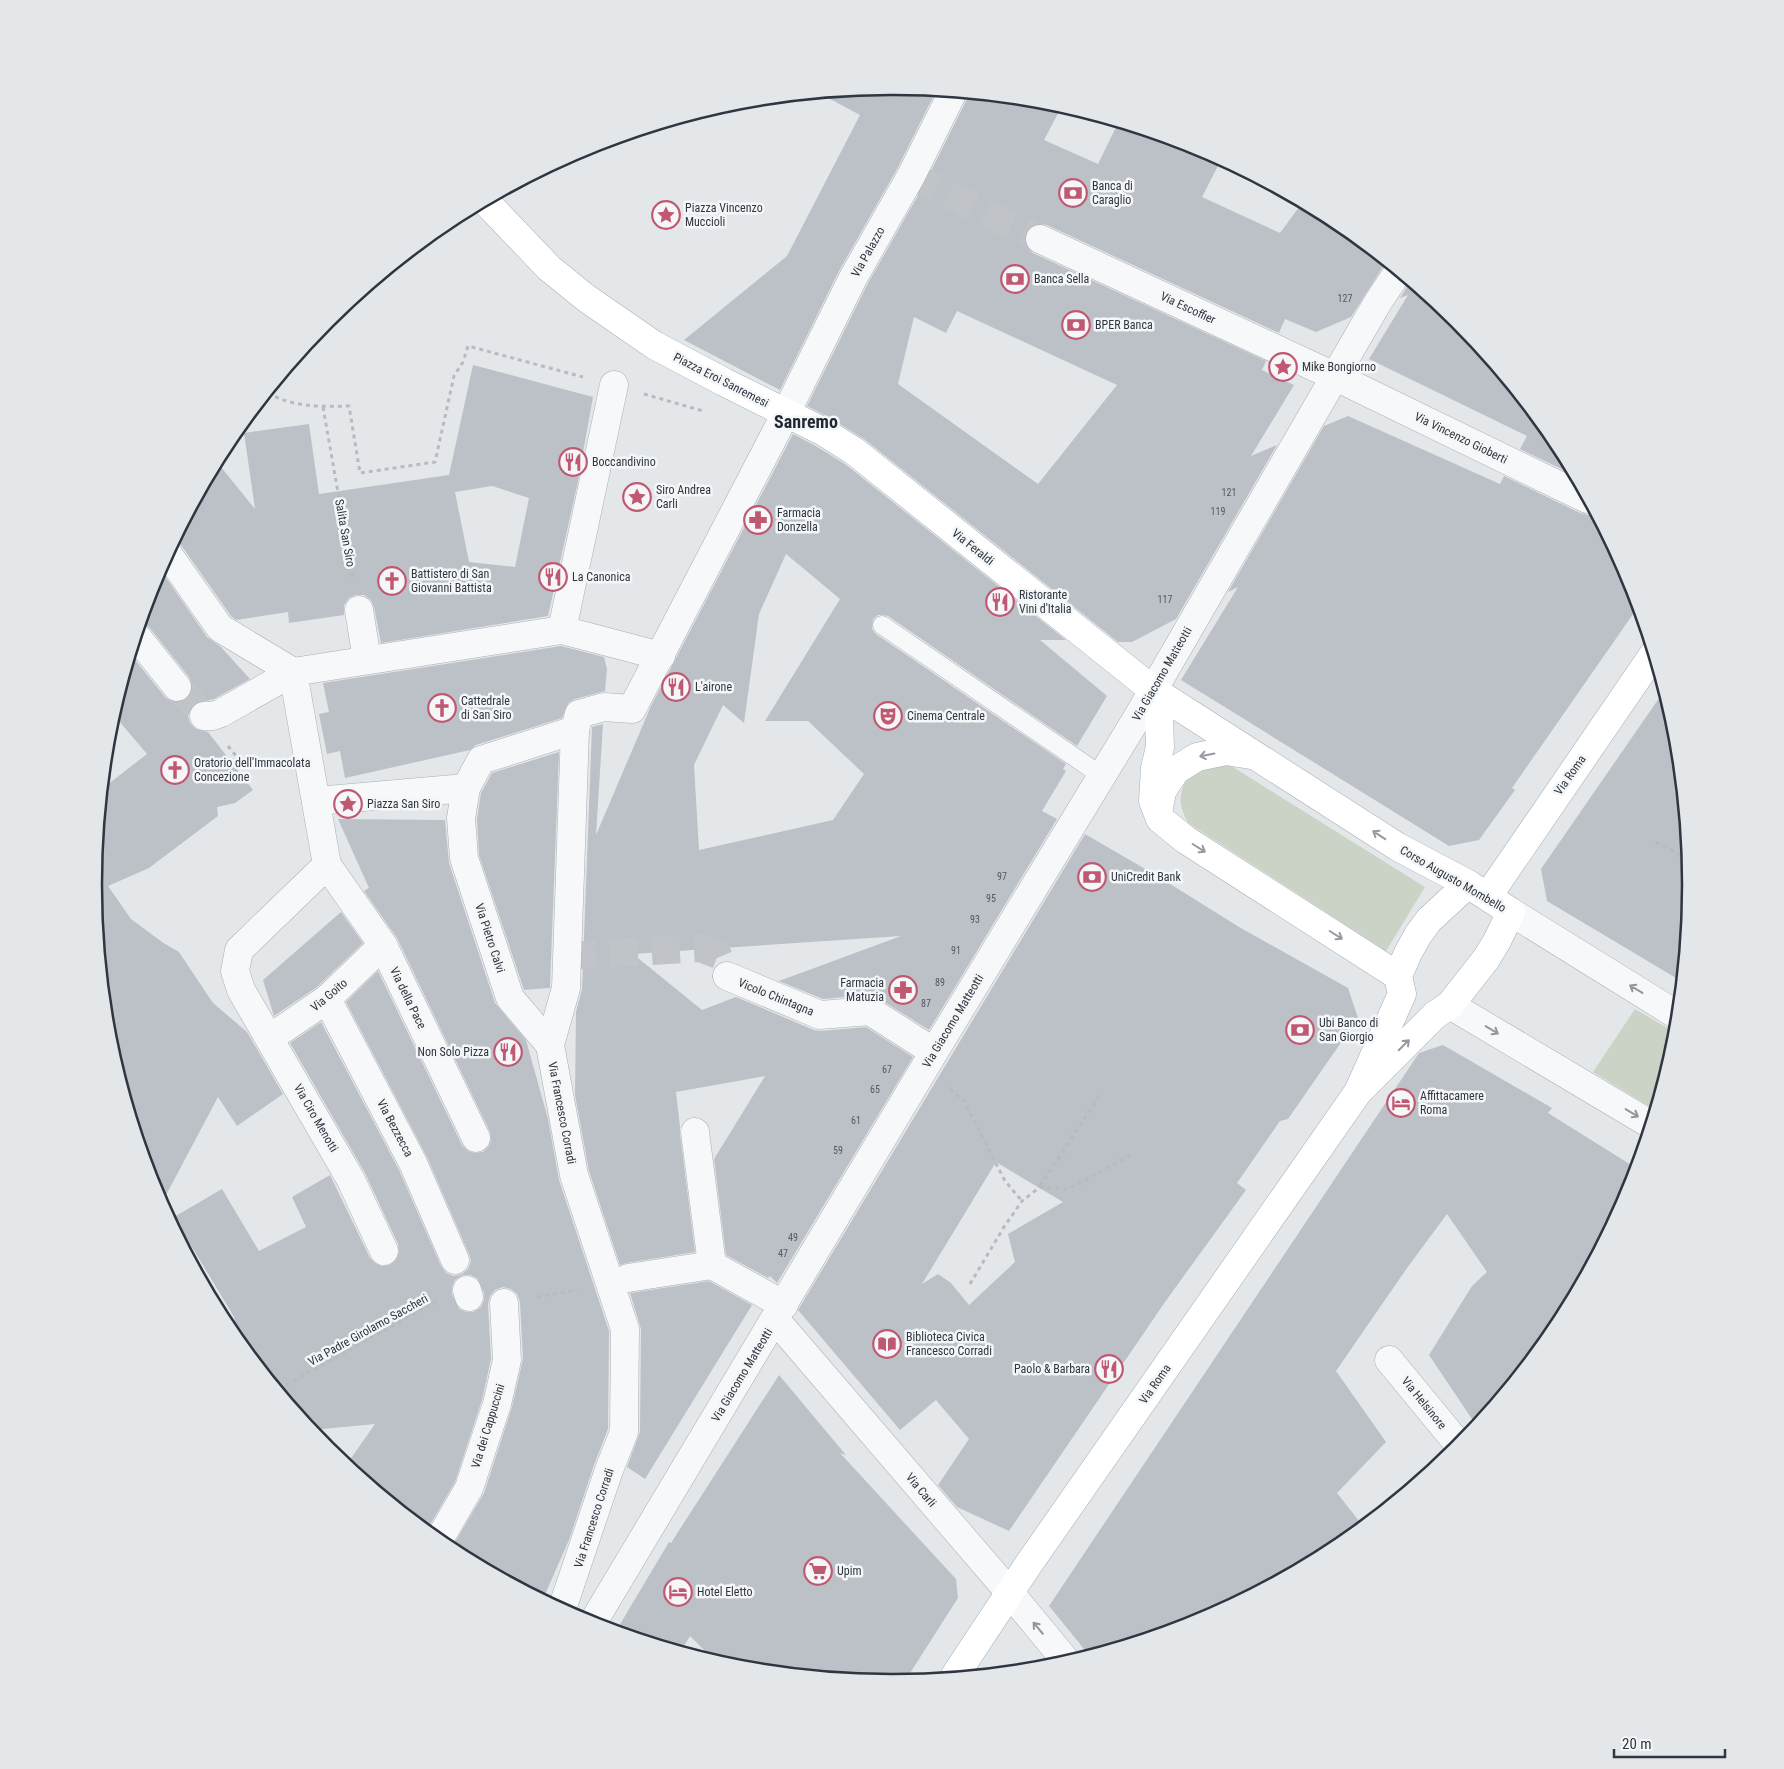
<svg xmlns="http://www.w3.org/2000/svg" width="1784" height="1769" font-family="'Roboto Condensed',sans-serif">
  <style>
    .green { fill: #cbd3c6 }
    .building { fill: #bcc1c7; fill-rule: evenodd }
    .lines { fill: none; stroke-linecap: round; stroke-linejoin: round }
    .pedestrian-tunnel { stroke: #c0c4c8; stroke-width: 28; stroke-dasharray: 28 14; stroke-linecap: butt }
    .service-casing { stroke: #aaaeb4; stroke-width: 19 }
    .pedestrian-casing { stroke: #aaaeb4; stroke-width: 29 }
    .minor-casing { stroke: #aaaeb4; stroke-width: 29 }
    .secondary-casing { stroke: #aaaeb4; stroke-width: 29 }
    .primary-casing { stroke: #a5adb5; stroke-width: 29 }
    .path { stroke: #b7babe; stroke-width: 3; stroke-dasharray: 4 4; stroke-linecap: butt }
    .service { stroke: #f7f8f9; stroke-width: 18 }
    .pedestrian { stroke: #f7f8f9; stroke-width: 28 }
    .minor { stroke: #f7f8f9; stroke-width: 28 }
    .secondary { stroke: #fff; stroke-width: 28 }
    .primary { stroke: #fff; stroke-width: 28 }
    .oneway { stroke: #969aa0 }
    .oneway2 { stroke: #92979d }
    .labels { text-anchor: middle; stroke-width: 5; stroke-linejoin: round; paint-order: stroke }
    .number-label { font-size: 10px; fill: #525962 }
    .poi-label { font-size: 12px; fill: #2e3641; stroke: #f4f6f8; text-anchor: start }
    .street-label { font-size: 12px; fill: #2e3641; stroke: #f4f6f8 }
    .district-label { font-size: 18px; font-weight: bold; fill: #1f2732; stroke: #f4f6f8 }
    .rim { fill: none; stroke: #2e3641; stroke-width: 2.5 }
  </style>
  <rect width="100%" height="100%" fill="#e4e7ea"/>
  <g class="green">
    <path d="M 1225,762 L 1425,887 L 1386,951 L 1188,823 C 1177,802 1179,794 1189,774 Z"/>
    <polygon points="1635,1009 1676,1033 1675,1041 1654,1109 1593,1072"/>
  </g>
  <g class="building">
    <polygon points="892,86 936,91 897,169 839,271 780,390 684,340 787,256 860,115 819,93"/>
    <path d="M 968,94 L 1048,102 L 1062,106 L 1044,140 L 1098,164 L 1118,123 L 1198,147 L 1221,160 L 1202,197 L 1280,233 L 1302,203 L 1336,221 L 1386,262 L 1351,317 L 1316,332 L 1285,319 L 1279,333 L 1047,225 L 1038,224 L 1031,226 L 1026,232 L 1025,241 L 1028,248 L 1033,253 L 1266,361 L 1262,370 L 1294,385 L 1251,456 L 1277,445 L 1176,619 L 1132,642 L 1118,642 L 864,439 L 830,418 L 807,406 L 867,285 L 925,183 L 967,99 ZM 957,311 L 1117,385 L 1038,484 L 898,384 L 914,317 L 946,333 Z"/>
    <polygon points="1410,282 1457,321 1556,441 1574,475 1520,449 1527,436 1369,359 1408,295 1400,298"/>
    <path d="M 473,365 L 593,397 L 577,486 L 548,616 L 381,643 L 374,607 L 371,600 L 364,595 L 356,595 L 349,598 L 344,605 L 344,615 L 289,623 L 288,612 L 236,620 L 231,616 L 181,545 L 175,540 L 217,462 L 255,509 L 244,433 L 309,424 L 319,494 L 449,475 ZM 492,486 L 529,498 L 515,567 L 469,562 L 455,492 Z"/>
    <polygon points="1348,416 1500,484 1504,476 1580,513 1588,515 1594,513 1630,579 1638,607 1512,788 1515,790 1479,840 1449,846 1181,680 1238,587 1228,592 1324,426"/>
    <path d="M 793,434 L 814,445 L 845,464 L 1066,640 L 1040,640 L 1107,696 L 1077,746 L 888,616 L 883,615 L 878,615 L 873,619 L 872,629 L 876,634 L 1066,764 L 1063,769 L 1066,771 L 1042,811 L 1057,819 L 929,1030 L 878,998 L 869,995 L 823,999 L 779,981 L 901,936 L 633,954 L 702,1010 L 736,997 L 814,1030 L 821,1031 L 866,1027 L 913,1057 L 777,1283 L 770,1276 L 768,1278 L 726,1255 L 714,1159 L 765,1076 L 676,1092 L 680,1127 L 680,1134 L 695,1252 L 626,1263 L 620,1265 L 589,1171 L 575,1095 L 576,1012 L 582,989 L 592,727 L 603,724 L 596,835 L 651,706 ZM 786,554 L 840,599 L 765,721 L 808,721 L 864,774 L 833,820 L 699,850 L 694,765 L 723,705 L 744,723 L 759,614 Z"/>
    <polygon points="160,569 207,637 221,647 250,679 214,699 196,703 190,709 188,716 190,723 196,729 208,732 253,790 235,803 217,807 218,816 149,868 108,886 131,919 162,942 179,952 213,1003 247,1032 283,1094 237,1126 218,1097 164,1199 150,1177 109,1041 94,884 103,788 147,754 113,714 131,655 165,697 171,701 180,702 187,699 192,692 192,684 189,677 149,627 141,622 155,579"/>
    <polygon points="561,646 604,657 607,669 605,691 575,699 568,703 562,718 476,745 470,750 345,778 340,751 327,754 319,714 329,712 323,683"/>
    <polygon points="1664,691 1675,729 1690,885 1681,981 1547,901 1541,869"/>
    <polygon points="559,752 550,986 550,988 524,990 479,855 477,819 481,793 492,773"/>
    <path d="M 338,819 L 445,820 L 449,863 L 495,1003 L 526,1040 L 548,1119 L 559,1180 L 609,1331 L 608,1429 L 594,1465 L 569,1540 L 543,1599 L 451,1549 L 484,1493 L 512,1407 L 523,1359 L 520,1302 L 517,1294 L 511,1289 L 503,1287 L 495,1290 L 490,1296 L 488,1304 L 491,1359 L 482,1400 L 455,1482 L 427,1530 L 347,1464 L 375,1424 L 312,1430 L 240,1342 L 234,1317 L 174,1217 L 222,1189 L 259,1251 L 306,1227 L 292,1197 L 330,1175 L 370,1258 L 375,1263 L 382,1266 L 390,1265 L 396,1260 L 399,1253 L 398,1244 L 365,1173 L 290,1043 L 321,1022 L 399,1170 L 441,1266 L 446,1273 L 454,1276 L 462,1274 L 468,1269 L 471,1261 L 469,1254 L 427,1157 L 346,1002 L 378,971 L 462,1145 L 468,1151 L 474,1153 L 483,1152 L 489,1146 L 491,1140 L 490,1132 L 397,938 L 364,891 L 369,888 ZM 463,1275 L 470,1275 L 477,1278 L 484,1293 L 484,1300 L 481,1307 L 473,1312 L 466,1312 L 459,1309 L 452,1294 L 452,1287 L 455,1280 Z"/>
    <path d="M 1085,834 L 1159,877 L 1239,927 L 1348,988 L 1358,1018 L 1288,1119 L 1280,1121 L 1237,1183 L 1246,1190 L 1165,1302 L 1009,1531 L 957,1507 L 938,1485 L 969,1439 L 936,1400 L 900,1430 L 798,1310 ZM 996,1162 L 1063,1202 L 1008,1234 L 1015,1262 L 969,1305 L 951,1283 L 938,1274 L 922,1284 Z"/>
    <polygon points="341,912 363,943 317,987 274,1016 263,980"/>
    <polygon points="1443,1045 1552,1108 1548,1113 1636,1168 1629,1190 1556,1328 1476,1425 1429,1355 1472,1286 1487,1272 1447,1214 1407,1268 1336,1371 1386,1442 1337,1493 1363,1526 1335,1548 1197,1622 1089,1655 1049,1606 1419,1053"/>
    <polygon points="709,1281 752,1305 645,1479 627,1467 640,1432 641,1329 630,1293"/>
    <polygon points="779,1375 846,1455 840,1453 956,1579 958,1598 905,1681 892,1683 736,1667 715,1661 690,1636 681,1651 616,1631 669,1542 671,1543"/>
  </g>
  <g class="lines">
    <g class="pedestrian-tunnel">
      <polyline points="911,176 1040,239"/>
      <polyline points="177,687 204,716"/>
      <polyline points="568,956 700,948 718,955 727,976"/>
    </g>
    <defs>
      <polyline id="service" points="882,625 1102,776"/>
      <g id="pedestrian">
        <polyline points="1040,239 1336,377 1587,499"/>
        <polyline points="168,554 220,628 293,672 221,713 213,716 204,716"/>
        <polyline points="359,610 367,660"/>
        <polyline points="562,630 614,385"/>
        <polyline points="137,637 177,687"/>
        <polyline points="316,801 466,788"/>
        <polyline points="327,865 239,950 235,971 241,990 351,1180 384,1251"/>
        <polyline points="727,976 820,1015 870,1011 934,1052"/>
        <polyline points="327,999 413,1163 455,1260"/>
        <polyline points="270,1038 327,999 383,945"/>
        <polyline points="550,1045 510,998 464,858 461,818 466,788 481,760 575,730"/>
        <polyline points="695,1132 712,1265"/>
        <polyline points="476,1138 383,945 327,865 293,672 562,630 661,656"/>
        <polyline points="628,1278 712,1265 784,1305"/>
        <polyline points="467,1290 469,1297"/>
        <polyline points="775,1319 1010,1593"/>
        <polyline points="439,1540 469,1488 497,1404 507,1360 504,1303"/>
        <polyline points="562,1609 609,1470 624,1432 625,1329 574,1175 550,1045 566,988 575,730 579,714 604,707 632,709 786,413 853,278 911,176 953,92"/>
        <polyline points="592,1624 934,1052 1137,718 1378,302 1398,272"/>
      </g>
      <g id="minor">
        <polyline points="1511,912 1677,1015"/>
        <polyline points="1450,1005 1650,1124"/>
        <polyline points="1389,1360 1459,1445"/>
        <polyline points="1010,1593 1067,1662"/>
      </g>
      <g id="secondary">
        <polyline points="485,201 549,268 586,298 654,345 724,382 822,431 854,451 1153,690 1398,847 1468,884"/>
        <polyline points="1153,690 1159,716 1160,747 1155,768 1153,801 1160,819 1186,840 1398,976"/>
        <polyline points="1159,808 1162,791 1176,770 1197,757 1226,751 1251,755"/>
      </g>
      <g id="primary">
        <polyline points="1488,896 1653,655"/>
        <polyline points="954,1677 1028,1565 1358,1092 1435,1015 1450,1005 1486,959 1497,941 1511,912 1468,884 1429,920 1418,935 1408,953 1398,976 1402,994 1358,1092"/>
      </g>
    </defs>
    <use href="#service" class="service-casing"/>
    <use href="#pedestrian" class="pedestrian-casing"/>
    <use href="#minor" class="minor-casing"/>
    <use href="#secondary" class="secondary-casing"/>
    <use href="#primary" class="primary-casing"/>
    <g class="path">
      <path d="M 268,393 C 292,407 321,407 349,406 L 360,473 L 435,462 L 454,376 L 463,362 L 468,346 L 583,377"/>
      <polyline points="644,394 703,411"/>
      <polyline points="323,407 353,578"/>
      <polyline points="228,746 241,762"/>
      <polyline points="1656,842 1688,859"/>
      <polyline points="950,1089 964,1101 1005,1181 1022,1201"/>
      <polyline points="1040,1186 1100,1095"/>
      <polyline points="970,1284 1004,1227 1022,1201 1040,1187 1068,1189 1133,1154"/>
      <polyline points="537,1297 577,1290"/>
      <polyline points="279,1389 437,1301"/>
    </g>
    <use href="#service" class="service"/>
    <use href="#pedestrian" class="pedestrian"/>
    <use href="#minor" class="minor"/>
    <use href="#secondary" class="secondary"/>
    <use href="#primary" class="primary"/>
  </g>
  <defs><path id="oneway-shaft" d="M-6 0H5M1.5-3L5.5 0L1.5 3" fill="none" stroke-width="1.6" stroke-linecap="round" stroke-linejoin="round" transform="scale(1.25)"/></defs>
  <g class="oneway">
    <use href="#oneway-shaft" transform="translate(1207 755) rotate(169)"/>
    <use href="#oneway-shaft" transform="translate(1379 835) rotate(-147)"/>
    <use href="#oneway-shaft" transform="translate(1199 848) rotate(32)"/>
    <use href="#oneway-shaft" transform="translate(1336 935) rotate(32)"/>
    <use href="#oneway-shaft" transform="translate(1404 1045) rotate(-45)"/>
  </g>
  <g class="oneway2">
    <use href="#oneway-shaft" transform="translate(1636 989) rotate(-149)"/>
    <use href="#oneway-shaft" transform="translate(1492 1030) rotate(31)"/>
    <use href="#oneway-shaft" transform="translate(1632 1113) rotate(31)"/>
    <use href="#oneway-shaft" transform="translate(1038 1628) rotate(-130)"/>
  </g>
  <defs>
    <symbol id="bank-ring" viewBox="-11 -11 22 22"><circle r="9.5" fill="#f4f6f8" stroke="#c05871" stroke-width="1.5"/><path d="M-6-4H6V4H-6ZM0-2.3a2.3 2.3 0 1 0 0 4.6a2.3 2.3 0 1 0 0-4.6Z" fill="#c05871"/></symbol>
    <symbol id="sight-ring" viewBox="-11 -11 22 22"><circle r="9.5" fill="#f4f6f8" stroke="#c05871" stroke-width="1.5"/><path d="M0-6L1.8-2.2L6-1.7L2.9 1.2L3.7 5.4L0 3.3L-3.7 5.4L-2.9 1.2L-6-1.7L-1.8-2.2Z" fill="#c05871"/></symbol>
    <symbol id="restaurant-ring" viewBox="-11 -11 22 22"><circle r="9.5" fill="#f4f6f8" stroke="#c05871" stroke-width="1.5"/><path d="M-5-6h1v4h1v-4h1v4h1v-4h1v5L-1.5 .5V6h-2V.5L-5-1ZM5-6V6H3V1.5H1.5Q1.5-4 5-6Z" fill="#c05871"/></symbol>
    <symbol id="pharmacy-ring" viewBox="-11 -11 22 22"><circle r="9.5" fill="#f4f6f8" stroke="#c05871" stroke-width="1.5"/><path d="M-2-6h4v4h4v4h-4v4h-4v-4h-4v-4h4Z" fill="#c05871"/></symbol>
    <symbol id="church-ring" viewBox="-11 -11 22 22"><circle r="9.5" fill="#f4f6f8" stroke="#c05871" stroke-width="1.5"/><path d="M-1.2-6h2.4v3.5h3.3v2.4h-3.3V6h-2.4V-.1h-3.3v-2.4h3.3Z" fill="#c05871"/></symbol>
    <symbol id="theatre-ring" viewBox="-11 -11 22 22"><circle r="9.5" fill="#f4f6f8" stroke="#c05871" stroke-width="1.5"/><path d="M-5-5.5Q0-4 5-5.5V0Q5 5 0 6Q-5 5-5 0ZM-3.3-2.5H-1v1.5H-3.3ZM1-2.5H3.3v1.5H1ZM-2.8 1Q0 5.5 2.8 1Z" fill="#c05871"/></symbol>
    <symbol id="hotel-ring" viewBox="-11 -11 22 22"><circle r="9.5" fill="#f4f6f8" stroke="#c05871" stroke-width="1.5"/><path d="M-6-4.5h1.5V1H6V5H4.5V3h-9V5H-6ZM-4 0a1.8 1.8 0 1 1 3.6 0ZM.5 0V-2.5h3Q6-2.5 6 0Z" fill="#c05871"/></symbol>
    <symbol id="library-ring" viewBox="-11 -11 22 22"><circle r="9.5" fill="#f4f6f8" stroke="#c05871" stroke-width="1.5"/><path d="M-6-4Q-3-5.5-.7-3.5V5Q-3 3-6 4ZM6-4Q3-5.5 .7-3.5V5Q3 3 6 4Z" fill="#c05871"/></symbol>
    <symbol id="supermarket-ring" viewBox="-11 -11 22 22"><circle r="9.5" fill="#f4f6f8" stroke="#c05871" stroke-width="1.5"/><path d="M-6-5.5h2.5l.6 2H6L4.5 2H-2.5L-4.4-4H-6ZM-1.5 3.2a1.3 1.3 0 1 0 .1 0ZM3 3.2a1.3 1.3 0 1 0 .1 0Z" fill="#c05871"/></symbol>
  </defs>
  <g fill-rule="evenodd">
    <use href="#bank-ring" x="1057" y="177" width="32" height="32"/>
    <use href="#sight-ring" x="650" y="199" width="32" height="32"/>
    <use href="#bank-ring" x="999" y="263" width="32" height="32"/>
    <use href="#bank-ring" x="1060" y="309" width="32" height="32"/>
    <use href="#sight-ring" x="1267" y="351" width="32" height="32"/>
    <use href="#restaurant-ring" x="557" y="446" width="32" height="32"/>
    <use href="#sight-ring" x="621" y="481" width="32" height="32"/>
    <use href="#pharmacy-ring" x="742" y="504" width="32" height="32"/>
    <use href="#restaurant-ring" x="537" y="561" width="32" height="32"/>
    <use href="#church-ring" x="376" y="565" width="32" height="32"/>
    <use href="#restaurant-ring" x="984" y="586" width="32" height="32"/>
    <use href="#restaurant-ring" x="660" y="671" width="32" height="32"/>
    <use href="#church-ring" x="426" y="692" width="32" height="32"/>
    <use href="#theatre-ring" x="872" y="700" width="32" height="32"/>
    <use href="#church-ring" x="159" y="754" width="32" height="32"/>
    <use href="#sight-ring" x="332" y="788" width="32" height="32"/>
    <use href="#bank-ring" x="1076" y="861" width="32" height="32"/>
    <use href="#pharmacy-ring" x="887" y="974" width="32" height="32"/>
    <use href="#bank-ring" x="1284" y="1014" width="32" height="32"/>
    <use href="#restaurant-ring" x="492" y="1036" width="32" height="32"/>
    <use href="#hotel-ring" x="1385" y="1087" width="32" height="32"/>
    <use href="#library-ring" x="871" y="1328" width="32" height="32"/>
    <use href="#restaurant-ring" x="1093" y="1353" width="32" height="32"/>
    <use href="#supermarket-ring" x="802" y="1555" width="32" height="32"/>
    <use href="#hotel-ring" x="662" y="1576" width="32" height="32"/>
  </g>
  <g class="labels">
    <g class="number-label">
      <text x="1345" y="302">127</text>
      <text x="1229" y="496">121</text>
      <text x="1218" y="515">119</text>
      <text x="1165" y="603">117</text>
      <text x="1002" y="880">97</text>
      <text x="991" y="902">95</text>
      <text x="975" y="923">93</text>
      <text x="956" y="954">91</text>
      <text x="940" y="986">89</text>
      <text x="926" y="1007">87</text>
      <text x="887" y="1073">67</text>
      <text x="875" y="1093">65</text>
      <text x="856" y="1124">61</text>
      <text x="838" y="1154">59</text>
      <text x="793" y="1241">49</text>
      <text x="783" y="1257">47</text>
    </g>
    <g class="poi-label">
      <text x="1092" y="190">Banca di<tspan x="1092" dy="14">Caraglio</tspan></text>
      <text x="685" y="212">Piazza Vincenzo<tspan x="685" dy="14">Muccioli</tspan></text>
      <text x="1034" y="283">Banca Sella</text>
      <text x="1095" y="329">BPER Banca</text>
      <text x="1302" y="371">Mike Bongiorno</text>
      <text x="592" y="466">Boccandivino</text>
      <text x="656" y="494">Siro Andrea<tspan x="656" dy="14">Carli</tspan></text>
      <text x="777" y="517">Farmacia<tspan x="777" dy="14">Donzella</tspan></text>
      <text x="411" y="578">Battistero di San<tspan x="411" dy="14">Giovanni Battista</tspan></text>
      <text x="572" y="581">La Canonica</text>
      <text x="1019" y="599">Ristorante<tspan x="1019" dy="14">Vini d'Italia</tspan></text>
      <text x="695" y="691">L'airone</text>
      <text x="461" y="705">Cattedrale<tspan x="461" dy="14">di San Siro</tspan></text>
      <text x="907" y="720">Cinema Centrale</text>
      <text x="194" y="767">Oratorio dell'Immacolata<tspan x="194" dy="14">Concezione</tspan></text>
      <text x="367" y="808">Piazza San Siro</text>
      <text x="1111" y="881">UniCredit Bank</text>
      <text x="884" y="987" text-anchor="end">Farmacia<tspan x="884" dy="14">Matuzia</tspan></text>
      <text x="1319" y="1027">Ubi Banco di<tspan x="1319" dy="14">San Giorgio</tspan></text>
      <text x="489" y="1056" text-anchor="end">Non Solo Pizza</text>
      <text x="1420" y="1100">Affittacamere<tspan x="1420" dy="14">Roma</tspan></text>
      <text x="906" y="1341">Biblioteca Civica<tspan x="906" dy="14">Francesco Corradi</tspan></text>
      <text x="1090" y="1373" text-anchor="end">Paolo &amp; Barbara</text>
      <text x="837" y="1575">Upim</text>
      <text x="697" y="1596">Hotel Eletto</text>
    </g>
    <g class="street-label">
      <text transform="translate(868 252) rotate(-61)" y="4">Via Palazzo</text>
      <text transform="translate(1188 308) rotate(25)" y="4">Via Escoffier</text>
      <text transform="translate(721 380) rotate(27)" y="4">Piazza Eroi Sanremesi</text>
      <text transform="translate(1461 438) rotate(26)" y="4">Via Vincenzo Gioberti</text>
      <text transform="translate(345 533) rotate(80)" y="4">Salita San Siro</text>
      <text transform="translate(973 547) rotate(39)" y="4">Via Feraldi</text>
      <text transform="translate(1162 674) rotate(-60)" y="4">Via Giacomo Matteotti</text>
      <text transform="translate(1570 775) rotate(-55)" y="4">Via Roma</text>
      <text transform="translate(1453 879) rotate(30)" y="4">Corso Augusto Mombello</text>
      <text transform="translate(490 938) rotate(72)" y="4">Via Pietro Calvi</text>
      <text transform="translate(329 995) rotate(-40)" y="4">Via Goito</text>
      <text transform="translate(776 997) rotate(22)" y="4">Vicolo Chintagna</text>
      <text transform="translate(408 998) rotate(64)" y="4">Via della Pace</text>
      <text transform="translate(953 1021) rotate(-59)" y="4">Via Giacomo Matteotti</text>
      <text transform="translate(562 1113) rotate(79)" y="4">Via Francesco Corradi</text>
      <text transform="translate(316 1118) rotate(60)" y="4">Via Ciro Menotti</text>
      <text transform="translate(395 1128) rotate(62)" y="4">Via Bezzecca</text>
      <text transform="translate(368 1330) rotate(-29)" y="4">Via Padre Girolamo Saccheri</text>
      <text transform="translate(742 1375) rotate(-59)" y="4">Via Giacomo Matteotti</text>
      <text transform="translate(1155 1384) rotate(-55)" y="4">Via Roma</text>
      <text transform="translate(1424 1403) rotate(51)" y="4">Via Helsinore</text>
      <text transform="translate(488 1426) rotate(-73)" y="4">Via dei Cappuccini</text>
      <text transform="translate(921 1490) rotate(50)" y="4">Via Carli</text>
      <text transform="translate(594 1518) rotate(-72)" y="4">Via Francesco Corradi</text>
    </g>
    <g class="district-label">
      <text x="806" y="428">Sanremo</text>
    </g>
  </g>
  <path d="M0 0H1784V1769H0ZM891 95H893A789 789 0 0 1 1682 884V885A789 789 0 0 1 893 1674H891A789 789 0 0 1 102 885V884A789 789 0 0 1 891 95Z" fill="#e4e7e9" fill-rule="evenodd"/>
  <path class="rim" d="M891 95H893A789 789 0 0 1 1682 884V885A789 789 0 0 1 893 1674H891A789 789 0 0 1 102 885V884A789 789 0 0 1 891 95Z"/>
  <path d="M1614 1749v8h111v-8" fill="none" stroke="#2e3641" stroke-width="2.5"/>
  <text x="1622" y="1749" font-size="15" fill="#2e3641" stroke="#f4f6f8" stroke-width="4" paint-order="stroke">20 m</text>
</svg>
